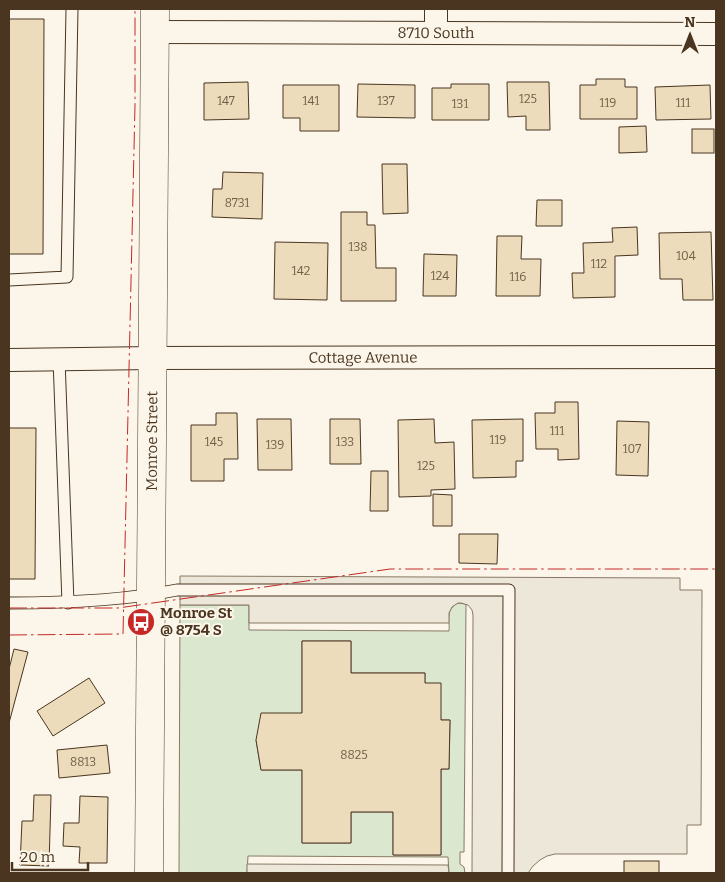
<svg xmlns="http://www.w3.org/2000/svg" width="725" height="882" font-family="Bitter,serif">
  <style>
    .green { fill: #dce7d0; stroke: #887966; fill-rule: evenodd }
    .parking { fill: #ede7d9; stroke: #887966 }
    .building { fill: #ecdcbc; stroke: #4a3520 }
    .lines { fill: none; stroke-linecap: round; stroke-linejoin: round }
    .lane-casing { stroke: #4a3520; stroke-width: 13 }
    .street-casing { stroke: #4a3520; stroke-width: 24 }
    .secondary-casing { stroke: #4a3520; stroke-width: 29 }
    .lane { stroke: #fbf6e9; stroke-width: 11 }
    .street { stroke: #fbf6e9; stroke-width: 22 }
    .secondary { stroke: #fbf6e9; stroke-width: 28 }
    .power { stroke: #c62828; stroke-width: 1; stroke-dasharray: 18 4 2.5 4; stroke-linecap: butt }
    .labels { text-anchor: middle; stroke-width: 4; stroke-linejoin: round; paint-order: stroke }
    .number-label { font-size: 12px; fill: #725f47 }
    .street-label { font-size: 15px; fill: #4a3520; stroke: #fbf6e9 }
    .poi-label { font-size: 15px; font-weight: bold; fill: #4a3520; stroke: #fbf6e9; text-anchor: start }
  </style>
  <rect width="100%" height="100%" fill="#fbf6e9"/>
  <path class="green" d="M 458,603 L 466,604 L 464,852 L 460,852 L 460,864 L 464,867 L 465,873 L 449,873 L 448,857 L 248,856 L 247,873 L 179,873 L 180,605 L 249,605 L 249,630 L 449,631 C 450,619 445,610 458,603 ZM 302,641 L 351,641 L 351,673 L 425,673 L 425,683 L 441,720 L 450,720 L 449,769 L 441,769 L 441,855 L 393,855 L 393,812 L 351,812 L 351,843 L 302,843 L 302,770 L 261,770 L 256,740 L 302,713 Z"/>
  <g class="parking">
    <polygon points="180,576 680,578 680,590 702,590 701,825 687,825 687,854 555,854 547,856 540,860 533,866 528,873 472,873 473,615 472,610 468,605 461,603 458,603 452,607 449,613 449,623 249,623 249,605 180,605"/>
    <polygon points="247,864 448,865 449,873 247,873"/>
  </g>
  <g class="building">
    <polygon points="9,19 44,19 43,254 9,254"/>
    <polygon points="596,79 625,79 625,87 637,87 637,119 580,119 580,85 596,85"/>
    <polygon points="248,82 249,119 204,120 204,83"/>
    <polygon points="507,82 549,82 550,130 526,130 526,116 508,117"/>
    <polygon points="358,84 415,85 415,118 357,117"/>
    <polygon points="451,84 489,84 489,120 432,120 432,88 451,88"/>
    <polygon points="283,85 339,85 339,131 300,131 300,118 283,118"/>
    <polygon points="710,85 711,119 656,120 655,87"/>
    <polygon points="646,126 647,152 619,153 619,127"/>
    <rect x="692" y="129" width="22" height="24"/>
    <polygon points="382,164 407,164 408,213 383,214"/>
    <polygon points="223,172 263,173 262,219 212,217 213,189 222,189"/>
    <polygon points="537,200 562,200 562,226 536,226"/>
    <polygon points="341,212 367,212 367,225 375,225 376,268 396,268 396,301 341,301"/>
    <polygon points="637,227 638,255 615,256 615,297 573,298 572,273 584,273 583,243 613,242 612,228"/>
    <polygon points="711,232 713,300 683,300 682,279 660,279 659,233"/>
    <polygon points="497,236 522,236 521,259 541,259 540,296 496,296"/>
    <polygon points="275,242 328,243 327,300 274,299"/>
    <polygon points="424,254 457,255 456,296 423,296"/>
    <polygon points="555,402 578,402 579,459 558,460 558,449 536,449 535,413 555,413"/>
    <polygon points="216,413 237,413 238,459 224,459 224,481 191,481 191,425 216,425"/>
    <polygon points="257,419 291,419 292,470 258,470"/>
    <polygon points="330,419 360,419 361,464 330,464"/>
    <polygon points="434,419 435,443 454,442 455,489 431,490 431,496 399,497 398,420"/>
    <polygon points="523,419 523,461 516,461 516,477 473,478 472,420"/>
    <polygon points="617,421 649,422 648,476 616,475"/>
    <polygon points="9,428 36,428 35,579 9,579"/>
    <polygon points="371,471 388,471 388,511 370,511"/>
    <polygon points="433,494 452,495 452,526 433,526"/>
    <polygon points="459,534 498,534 497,564 459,563"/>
    <polygon points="302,641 351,641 351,673 425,673 425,683 441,683 441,720 450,720 449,769 441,769 441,855 393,855 393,812 351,812 351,843 302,843 302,770 261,770 256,740 261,713 302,713"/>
    <polygon points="14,649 28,652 9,723 9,669"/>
    <polygon points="89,678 105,703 53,736 37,711"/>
    <polygon points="107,745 110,773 59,778 57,750"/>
    <polygon points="34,795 51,795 49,866 20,865 22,821 33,821"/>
    <polygon points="80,796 108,797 107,863 79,863 80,847 63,846 64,823 79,823"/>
    <rect x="624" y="861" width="35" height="12"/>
  </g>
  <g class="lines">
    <defs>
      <g id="lane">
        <polyline points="9,280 67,277 72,9"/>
        <polyline points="59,359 68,603"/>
        <path d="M 9,603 C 65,603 122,601 177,590 L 509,590 L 508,873"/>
      </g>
      <g id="street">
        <polyline points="436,9 436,33"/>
        <path id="s1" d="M 156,32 L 716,34"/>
        <path id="s2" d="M 9,360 L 152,358 L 716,357"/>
      </g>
      <g id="secondary">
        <path id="s3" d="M 149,873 L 155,9"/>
      </g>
    </defs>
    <use href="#lane" class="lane-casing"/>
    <use href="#street" class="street-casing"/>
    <use href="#secondary" class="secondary-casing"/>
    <use href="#lane" class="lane"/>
    <use href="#street" class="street"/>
    <use href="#secondary" class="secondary"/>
    <g class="power">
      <polyline points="9,608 118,608 390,569 716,569"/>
      <polyline points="9,635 123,634 135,105 135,9"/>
    </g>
  </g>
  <defs>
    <symbol id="bus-disc" viewBox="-11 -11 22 22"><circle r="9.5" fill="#c62828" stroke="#fbf6e9"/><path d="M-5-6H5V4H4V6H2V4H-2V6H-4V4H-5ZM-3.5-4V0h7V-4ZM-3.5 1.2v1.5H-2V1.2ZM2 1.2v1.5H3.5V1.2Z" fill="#fff"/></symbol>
  </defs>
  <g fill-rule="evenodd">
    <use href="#bus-disc" x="125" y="606" width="32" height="32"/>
  </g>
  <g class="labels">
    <g class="number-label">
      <text x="528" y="103">125</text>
      <text x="226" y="105">147</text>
      <text x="311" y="105">141</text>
      <text x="386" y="105">137</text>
      <text x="608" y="107">119</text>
      <text x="683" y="107">111</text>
      <text x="460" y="108">131</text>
      <text x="237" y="207">8731</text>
      <text x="358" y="251">138</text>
      <text x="686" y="260">104</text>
      <text x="599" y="268">112</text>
      <text x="301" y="275">142</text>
      <text x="440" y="280">124</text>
      <text x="518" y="281">116</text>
      <text x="557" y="435">111</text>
      <text x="498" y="444">119</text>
      <text x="214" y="446">145</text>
      <text x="345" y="446">133</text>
      <text x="275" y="449">139</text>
      <text x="632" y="453">107</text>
      <text x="426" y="470">125</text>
      <text x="354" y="759">8825</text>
      <text x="83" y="766">8813</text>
    </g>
    <g class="street-label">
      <text dy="5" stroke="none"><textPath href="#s1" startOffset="280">8710 South</textPath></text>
      <text dy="5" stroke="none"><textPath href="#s2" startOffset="354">Cottage Avenue</textPath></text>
      <text dy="5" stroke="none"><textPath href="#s3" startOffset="432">Monroe Street</textPath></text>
    </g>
    <g class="poi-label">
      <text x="160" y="618">Monroe St<tspan x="160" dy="17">@ 8754 S</tspan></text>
    </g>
  </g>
  <rect width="725" height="882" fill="none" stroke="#4a3520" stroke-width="20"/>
  <g transform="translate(690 35)" stroke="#fbf6e9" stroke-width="4" paint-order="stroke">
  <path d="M0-4L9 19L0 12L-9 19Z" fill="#4a3520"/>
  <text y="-8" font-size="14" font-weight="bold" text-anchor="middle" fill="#4a3520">N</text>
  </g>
  <path d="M12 862v8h76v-8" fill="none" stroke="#4a3520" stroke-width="2.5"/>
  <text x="20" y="862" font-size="15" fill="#4a3520" stroke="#fbf6e9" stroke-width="4" paint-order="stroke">20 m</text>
</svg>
